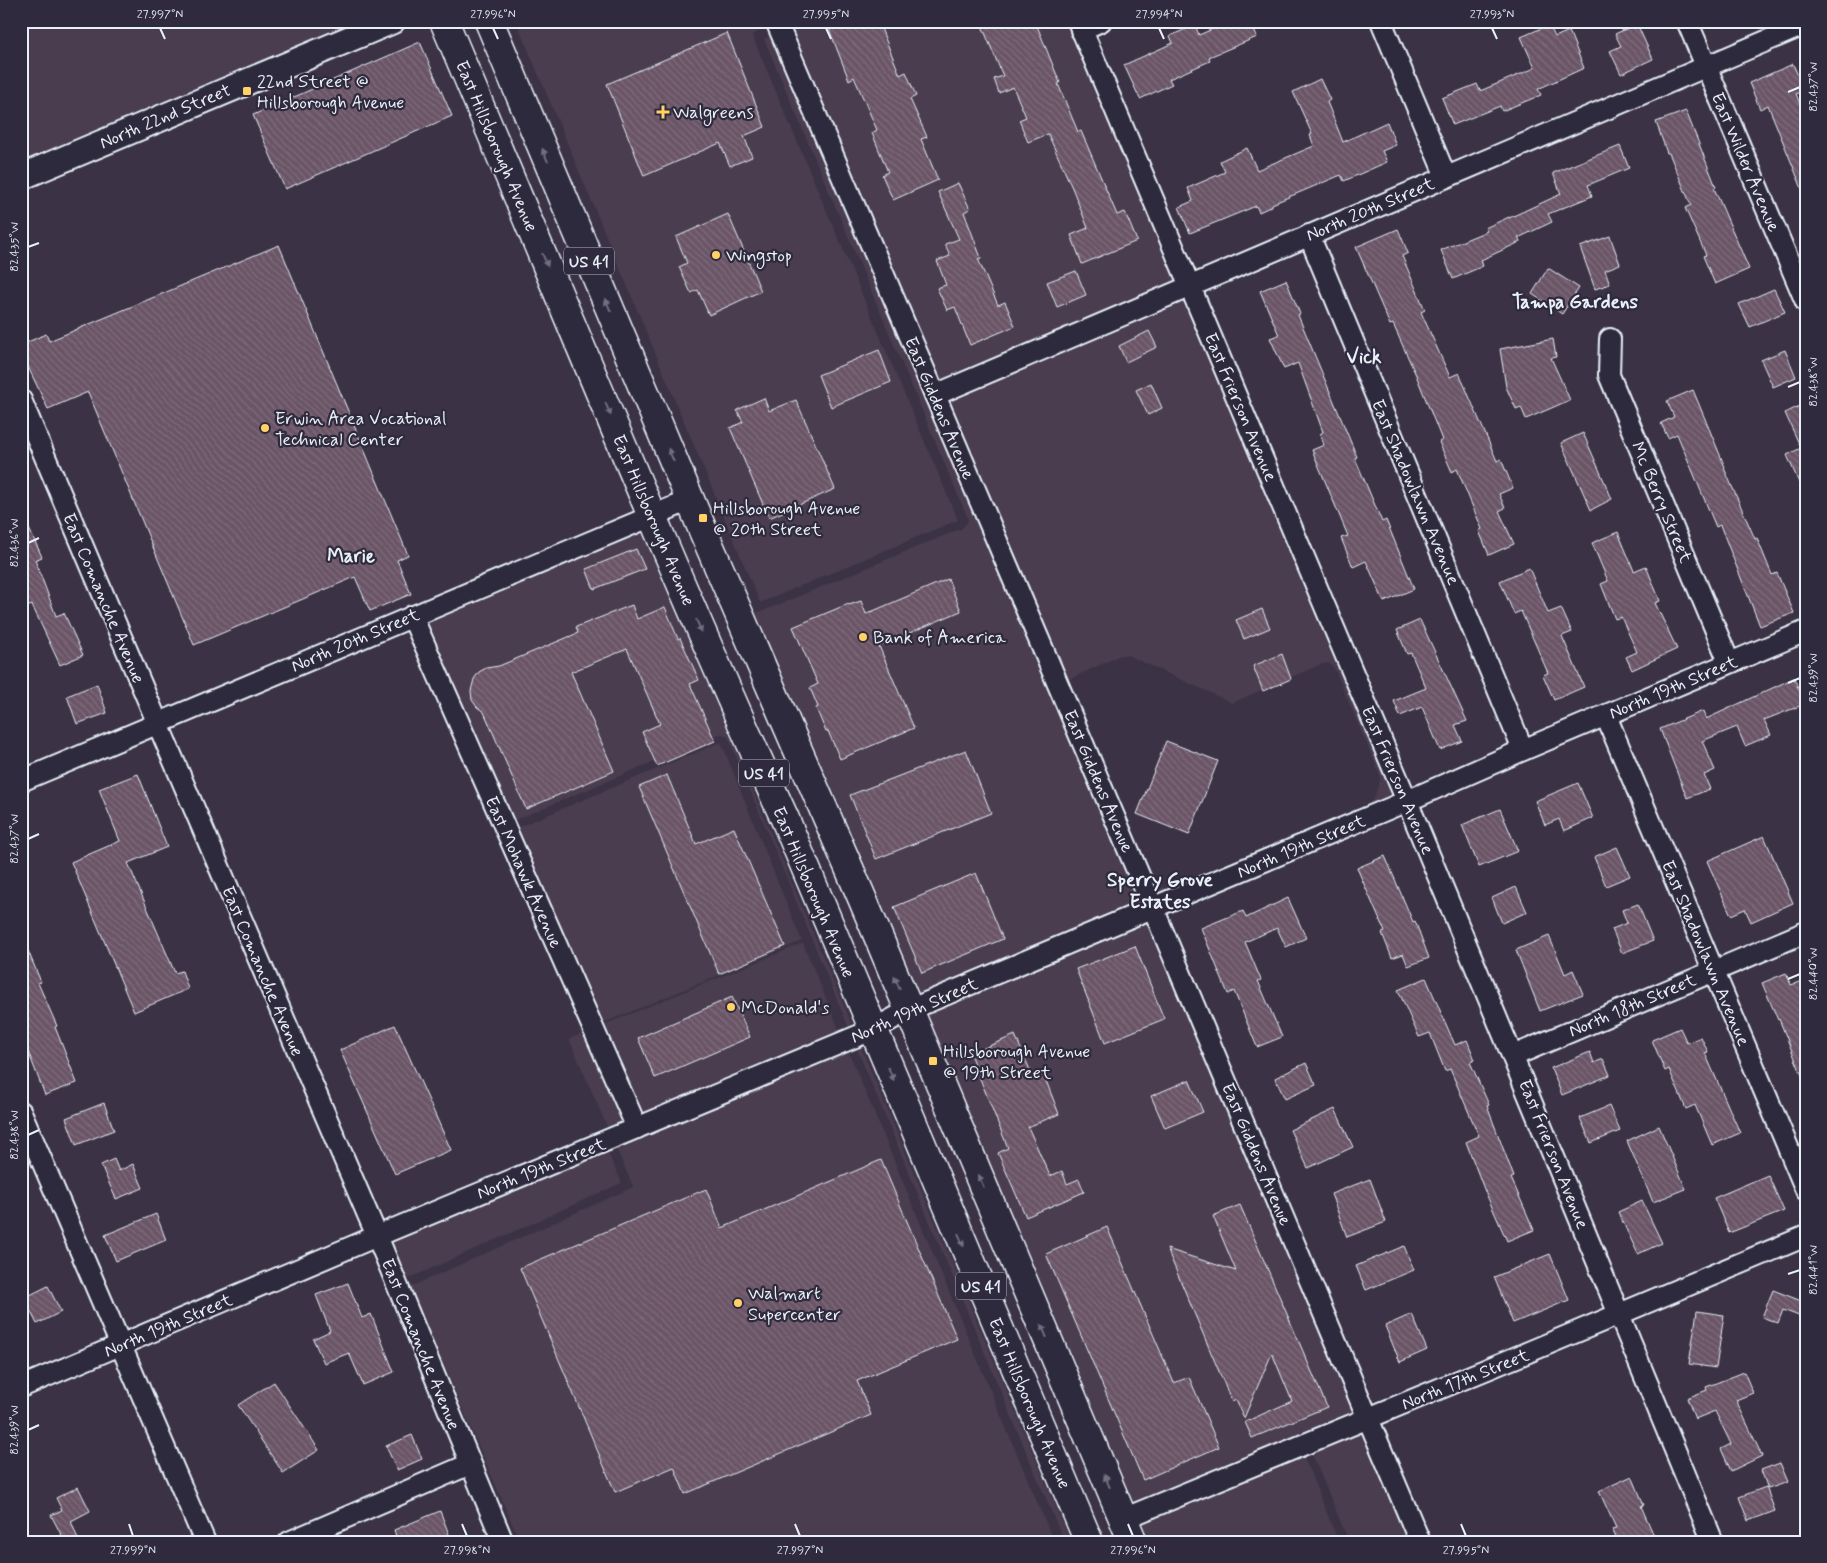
<svg xmlns="http://www.w3.org/2000/svg" width="1827" height="1563" font-family="Mynerve,sans-serif">
  <style>
    .built { fill: #493c4f }
    .building { fill: url(#building-back-hatch); stroke: #e8f1f8 }
    .lines { fill: none; stroke-linecap: round; stroke-linejoin: round }
    .minor-casing { stroke: #e8f1f8; stroke-width: 24 }
    .tertiary-casing { stroke: #e8f1f8; stroke-width: 29 }
    .primary-casing { stroke: #e8f1f8; stroke-width: 31 }
    .minor { stroke: #2f2a3d; stroke-width: 20 }
    .tertiary { stroke: #2f2a3d; stroke-width: 25 }
    .primary { stroke: #2f2a3d; stroke-width: 28 }
    .oneway { fill: #70707e }
    .ticks { fill: none; stroke: #e8f1f8; stroke-width: 2 }
    .poi-dot { fill: #ffd166; stroke: #2f2a3d; stroke-width: 2 }
    .labels { text-anchor: middle; stroke-width: 4.5; stroke-linejoin: round; paint-order: stroke }
    .shield { fill: #2f2a3d; stroke: #b0b5c0; stroke-width: 1 }
    .shield-label { font-size: 16px; font-weight: bold; fill: #e8f1f8 }
    .poi-label { font-size: 18px; fill: #e8f1f8; stroke: #2f2a3d; text-anchor: start }
    .street-label { font-size: 18px; fill: #e8f1f8; stroke: #2f2a3d }
    .neighbourhood-label { font-size: 19px; font-weight: bold; fill: #e8f1f8; stroke: #2f2a3d }
    .neatline { fill: none; stroke: #e8f1f8; stroke-width: 2 }
    .ticks-label { font-size: 12px; text-anchor: middle; fill: #e8f1f8 }
  </style>
  <defs>
    <pattern id="building-back-hatch" width="6" height="6" patternUnits="userSpaceOnUse" patternTransform="scale(1.25)"><rect width="6" height="6" fill="#6a5466"/><path d="M-1 5l2 2M0 0l6 6M5-1l2 2" fill="none" stroke="#7f6d7d"/></pattern>
  </defs>
  <rect width="100%" height="100%" fill="#3b3245"/>
  <filter id="ink" filterUnits="userSpaceOnUse"><feTurbulence type="fractalNoise" baseFrequency=".02" numOctaves="2"/><feDisplacementMap in="SourceGraphic" scale="10" xChannelSelector="R" yChannelSelector="G"/><feConvolveMatrix kernelMatrix="1 2 1 2 8 2 1 2 1" color-interpolation-filters="sRGB"/></filter>
  <g filter="url(#ink)">
    <g class="built">
      <polygon points="21,21 367,21 21,166"/>
      <polygon points="503,21 507,21 751,607 758,612 763,611 962,528 966,524 968,519 764,39 770,36 1140,903 916,997"/>
      <polygon points="516,21 783,21 752,35 958,520 760,603"/>
      <polygon points="804,21 1066,21 1177,280 941,382 789,28"/>
      <polygon points="1184,298 1394,797 1160,893 1159,895 1155,885 1165,888 1170,887 1369,804 1374,798 1380,780 1380,775 1334,668 1328,663 1322,664 1232,703 1127,655 1121,655 1068,680 948,400"/>
      <polygon points="643,531 853,1027 849,1029 728,737 723,734 717,735 513,821 425,621"/>
      <polygon points="721,742 802,941 596,1026 511,830"/>
      <polygon points="1147,921 1355,1413 1134,1505 924,1014"/>
      <polygon points="803,943 1054,1542 520,1542 410,1287 633,1187 569,1039"/>
      <polygon points="860,1045 1071,1542 1064,1542 856,1047"/>
      <polygon points="607,1151 622,1183 406,1280 390,1240"/>
      <polygon points="1362,1431 1408,1542 1349,1542 1311,1452"/>
      <polygon points="1302,1453 1339,1542 1145,1542 1136,1521"/>
    </g>
    <g class="building">
      <polygon points="826,21 878,21 900,75 906,72 916,96 910,99 927,137 921,139 938,180 893,200 882,175 888,172 872,133 877,130 854,77 849,80"/>
      <polygon points="980,21 1035,21 1060,83 1058,84 1078,132 1081,131 1117,215 1125,212 1137,241 1082,264 1071,235 1088,228 1073,190 1048,134 1028,142 1019,120 1026,117 1013,87 999,93 994,79 1003,76"/>
      <polygon points="1231,21 1250,21 1257,37 1209,57 1210,61 1169,79 1172,84 1140,99 1124,65 1173,43 1170,36 1195,25 1199,35"/>
      <polygon points="1637,24 1653,59 1621,74 1610,51 1621,46 1615,34"/>
      <polygon points="1549,25 1555,37 1569,31 1584,68 1538,89 1541,95 1502,111 1500,106 1453,125 1442,98 1477,84 1480,91 1535,68 1521,37"/>
      <polygon points="727,33 765,127 744,136 752,157 730,166 720,143 644,176 607,84"/>
      <polygon points="420,42 452,116 285,189 253,115"/>
      <polygon points="1793,64 1804,90 1796,94 1806,118 1805,196 1768,105 1760,109 1749,83"/>
      <polygon points="1320,79 1330,100 1327,102 1343,142 1387,122 1396,145 1382,151 1387,162 1344,181 1341,175 1272,204 1272,206 1259,212 1256,206 1190,233 1179,207 1193,201 1188,188 1225,172 1220,161 1247,148 1257,170 1314,146 1310,135 1312,134 1293,92"/>
      <polygon points="1686,111 1716,187 1714,188 1749,269 1715,284 1703,256 1706,255 1685,208 1691,205 1669,153 1667,153 1656,122"/>
      <polygon points="1620,146 1629,168 1588,185 1592,196 1548,214 1552,222 1518,238 1520,242 1481,260 1483,266 1453,279 1441,250 1487,231 1485,228 1509,217 1509,218 1561,194 1553,173"/>
      <polygon points="958,183 970,209 964,212 981,258 978,259 998,305 1005,302 1015,326 970,345 955,307 947,310 937,288 946,285 937,261 950,256 945,244 959,239 938,192"/>
      <polygon points="728,214 761,291 709,315 698,290 691,293 679,267 687,263 676,237"/>
      <polygon points="1398,229 1408,253 1402,256 1425,310 1421,312 1450,377 1459,373 1497,461 1501,459 1513,488 1499,494 1505,508 1499,511 1514,544 1489,555 1479,531 1482,529 1457,469 1452,472 1439,442 1442,440 1416,375 1393,324 1390,325 1356,247"/>
      <polygon points="1610,236 1620,264 1605,270 1610,284 1595,289 1580,247"/>
      <polygon points="279,245 408,555 397,560 411,594 370,611 355,577 194,645 88,392 48,409 21,352 21,345 46,334 49,341"/>
      <polygon points="1548,268 1579,288 1562,314 1532,294"/>
      <polygon points="1076,271 1086,295 1057,307 1047,282"/>
      <polygon points="1286,280 1300,314 1298,315 1357,457 1355,458 1382,522 1386,520 1414,589 1384,602 1366,561 1353,567 1341,538 1348,536 1312,450 1324,445 1320,434 1323,432 1298,363 1284,369 1270,338 1279,335 1260,291"/>
      <polygon points="1774,289 1785,312 1750,327 1739,304"/>
      <polygon points="1149,331 1157,347 1126,362 1119,346"/>
      <polygon points="1553,339 1556,357 1551,358 1570,400 1526,419 1521,407 1516,409 1506,387 1500,349"/>
      <polygon points="879,350 891,382 831,407 818,375"/>
      <polygon points="1785,350 1796,377 1773,387 1761,360"/>
      <polygon points="1151,383 1162,408 1148,415 1136,390"/>
      <polygon points="1693,390 1725,467 1724,468 1755,539 1757,538 1772,575 1777,573 1794,613 1760,626 1720,525 1716,527 1677,434 1668,438 1661,423 1674,417 1667,401"/>
      <polygon points="764,398 769,411 796,400 835,489 769,518 730,428 743,422 737,410"/>
      <polygon points="1806,403 1806,499 1787,455 1801,448 1785,413"/>
      <polygon points="1583,433 1612,499 1591,510 1561,443"/>
      <polygon points="21,511 42,557 35,560 56,616 64,613 83,655 60,665 32,605 21,609"/>
      <polygon points="1618,532 1634,571 1646,566 1660,601 1655,603 1677,649 1632,670 1626,657 1637,652 1621,617 1615,619 1601,584 1608,581 1592,543"/>
      <polygon points="636,549 645,569 594,589 586,569"/>
      <polygon points="1529,568 1548,613 1561,608 1572,632 1562,636 1584,687 1554,700 1543,675 1548,673 1521,611 1514,614 1500,581"/>
      <polygon points="948,579 961,611 879,646 914,728 840,759 828,731 826,732 816,708 818,707 810,688 818,684 793,627 848,604 849,605 861,601 866,614"/>
      <polygon points="632,605 637,619 665,607 678,639 680,638 699,680 690,684 715,741 657,766 642,732 660,724 627,649 571,672 614,771 526,809 484,712 477,707 472,700 471,691 474,679 479,672 486,668 499,666 578,633 576,627"/>
      <polygon points="1262,609 1270,628 1244,639 1236,620"/>
      <polygon points="1420,620 1467,721 1455,725 1462,741 1440,750 1422,707 1400,716 1394,701 1426,688 1411,653 1407,654 1397,630"/>
      <polygon points="1282,654 1291,679 1263,691 1253,666"/>
      <polygon points="1794,678 1805,704 1764,720 1771,735 1745,746 1737,727 1702,741 1715,770 1704,775 1710,789 1687,798 1660,729 1703,711 1706,719"/>
      <polygon points="97,684 107,713 77,724 67,696"/>
      <polygon points="1166,741 1218,761 1189,835 1137,814"/>
      <polygon points="966,750 991,813 876,859 850,795"/>
      <polygon points="138,774 167,847 128,863 175,973 182,971 188,989 134,1012 71,862 120,841 99,789"/>
      <polygon points="667,775 696,844 734,828 785,946 719,974 639,787"/>
      <polygon points="1578,783 1593,818 1564,831 1559,819 1545,825 1535,801"/>
      <polygon points="1500,809 1518,851 1479,867 1462,825"/>
      <polygon points="1764,836 1793,903 1751,922 1745,909 1731,915 1707,861"/>
      <polygon points="1617,847 1630,876 1606,886 1594,857"/>
      <polygon points="1385,856 1413,922 1415,921 1429,958 1408,966 1403,954 1392,958 1382,933 1385,932 1357,868"/>
      <polygon points="976,873 1003,939 922,973 894,907"/>
      <polygon points="1516,887 1527,912 1502,923 1492,898"/>
      <polygon points="1288,898 1306,938 1286,947 1277,928 1245,942 1261,980 1258,981 1282,1037 1257,1047 1234,991 1228,994 1201,928 1243,911 1246,918"/>
      <polygon points="1638,904 1653,941 1622,953 1612,929 1627,923 1622,910"/>
      <polygon points="21,934 41,982 38,983 57,1026 55,1027 77,1083 45,1095 24,1041 21,1042"/>
      <polygon points="1549,936 1565,974 1573,970 1583,994 1540,1011 1516,950"/>
      <polygon points="1135,946 1164,1019 1105,1043 1076,969"/>
      <polygon points="1786,973 1791,985 1802,981 1806,990 1805,1083 1779,1019 1778,1020 1762,983"/>
      <polygon points="1426,978 1455,1045 1467,1040 1475,1060 1470,1062 1489,1105 1487,1106 1514,1177 1511,1178 1534,1230 1507,1241 1484,1189 1466,1142 1479,1136 1450,1069 1445,1071 1430,1033 1419,1037 1398,990"/>
      <polygon points="732,997 750,1037 655,1078 638,1038"/>
      <polygon points="395,1025 451,1150 395,1174 340,1050"/>
      <polygon points="1680,1028 1687,1043 1701,1037 1708,1052 1705,1053 1740,1133 1712,1145 1695,1105 1686,1109 1669,1069 1665,1071 1652,1040"/>
      <polygon points="1015,1035 1033,1077 1043,1073 1059,1114 1028,1127 1050,1176 1062,1171 1067,1184 1079,1179 1084,1192 1026,1217 998,1153 1008,1148 970,1054"/>
      <polygon points="1590,1052 1594,1063 1603,1059 1610,1075 1562,1095 1551,1068"/>
      <polygon points="1306,1063 1316,1085 1285,1099 1275,1078"/>
      <polygon points="1189,1080 1203,1112 1165,1128 1151,1096"/>
      <polygon points="104,1103 114,1130 76,1145 66,1118"/>
      <polygon points="1609,1106 1620,1131 1591,1143 1580,1118"/>
      <polygon points="1335,1109 1353,1147 1308,1168 1290,1130"/>
      <polygon points="1659,1126 1686,1189 1653,1202 1627,1141"/>
      <polygon points="114,1159 119,1171 133,1164 143,1188 116,1199 101,1165"/>
      <polygon points="881,1160 957,1339 857,1381 871,1415 685,1494 674,1467 615,1492 520,1268 706,1189 722,1228"/>
      <polygon points="1768,1175 1784,1211 1729,1233 1714,1198"/>
      <polygon points="1370,1179 1386,1222 1347,1237 1331,1194"/>
      <polygon points="1642,1201 1662,1243 1638,1254 1618,1212"/>
      <polygon points="1240,1205 1327,1407 1252,1438 1245,1422 1292,1401 1272,1353 1244,1418 1236,1400 1232,1402 1167,1249 1236,1271 1213,1216"/>
      <polygon points="156,1214 166,1240 116,1261 105,1235"/>
      <polygon points="1107,1227 1174,1383 1189,1377 1219,1447 1143,1480 1046,1254"/>
      <polygon points="1404,1246 1414,1270 1366,1290 1356,1266"/>
      <polygon points="1550,1254 1569,1300 1513,1323 1494,1277"/>
      <polygon points="348,1283 362,1318 371,1314 394,1372 363,1385 349,1353 324,1363 313,1339 330,1331 316,1295"/>
      <polygon points="48,1286 61,1312 37,1324 24,1298"/>
      <polygon points="1773,1290 1804,1302 1799,1316 1783,1310 1778,1323 1762,1317"/>
      <polygon points="1697,1311 1724,1315 1716,1368 1689,1364"/>
      <polygon points="1412,1314 1427,1350 1400,1362 1385,1326"/>
      <polygon points="1744,1372 1753,1393 1736,1400 1762,1456 1731,1471 1721,1449 1731,1444 1715,1411 1695,1419 1687,1398 1707,1390 1706,1387"/>
      <polygon points="274,1382 319,1450 283,1473 238,1405"/>
      <polygon points="412,1435 422,1459 397,1470 386,1446"/>
      <polygon points="1780,1463 1788,1482 1768,1489 1761,1470"/>
      <polygon points="1632,1476 1644,1505 1641,1506 1655,1538 1647,1542 1618,1542 1612,1529 1616,1528 1599,1491"/>
      <polygon points="78,1487 90,1511 71,1521 79,1542 65,1542 51,1515 62,1510 56,1498"/>
      <polygon points="1766,1487 1775,1511 1748,1521 1739,1497"/>
      <polygon points="440,1511 452,1542 398,1542 394,1530"/>
    </g>
    <g class="lines">
      <defs>
        <g id="minor">
          <polyline points="776,21 1153,908 1420,1542"/>
          <polyline points="1078,21 1407,801 1713,1542"/>
          <polyline points="1381,21 1446,177"/>
          <polyline points="1687,21 1806,302"/>
          <polyline points="1081,30 1101,21"/>
          <polyline points="1309,235 1523,750"/>
          <polyline points="1610,339 1609,375 1729,662"/>
          <polyline points="935,395 1806,24"/>
          <polyline points="21,400 158,724 377,1236 503,1542"/>
          <polyline points="412,616 637,1128"/>
          <polyline points="1606,716 1806,1190"/>
          <polyline points="21,781 690,500"/>
          <polyline points="1513,1056 1806,932"/>
          <polyline points="21,1112 205,1542"/>
          <polyline points="21,1387 377,1236 872,1030 909,1010 1407,801 1523,750 1806,631"/>
          <polyline points="1123,1519 1519,1356 1806,1236"/>
          <polyline points="289,1542 470,1464"/>
        </g>
        <polyline id="tertiary" points="21,177 392,21"/>
        <g id="primary">
          <path d="M 444,21 C 557,287 665,556 785,819 L 1089,1542"/>
          <polyline points="489,21 704,533 862,898 1133,1542"/>
        </g>
      </defs>
      <use href="#minor" class="minor-casing"/>
      <use href="#tertiary" class="tertiary-casing"/>
      <use href="#primary" class="primary-casing"/>
      <use href="#minor" class="minor"/>
      <use href="#tertiary" class="tertiary"/>
      <use href="#primary" class="primary"/>
    </g>
    <defs><path id="oneway-solid" d="M-6-.8H1V-3.2L6.5 0L1 3.2V.8H-6Z" transform="scale(1.25)"/></defs>
    <g class="oneway">
      <use href="#oneway-solid" transform="translate(545 155) rotate(-113)"/>
      <use href="#oneway-solid" transform="translate(545 260) rotate(67)"/>
      <use href="#oneway-solid" transform="translate(608 305) rotate(-113)"/>
      <use href="#oneway-solid" transform="translate(608 409) rotate(67)"/>
      <use href="#oneway-solid" transform="translate(671 455) rotate(-113)"/>
      <use href="#oneway-solid" transform="translate(699 626) rotate(67)"/>
      <use href="#oneway-solid" transform="translate(897 983) rotate(-113)"/>
      <use href="#oneway-solid" transform="translate(891 1074) rotate(67)"/>
      <use href="#oneway-solid" transform="translate(981 1181) rotate(-113)"/>
      <use href="#oneway-solid" transform="translate(961 1240) rotate(67)"/>
      <use href="#oneway-solid" transform="translate(1044 1331) rotate(-113)"/>
      <use href="#oneway-solid" transform="translate(1107 1481) rotate(-113)"/>
    </g>
  </g>
  <path class="ticks" d="M 160,28 L 165,39M 493,28 L 498,39M 826,28 L 831,39M 1159,28 L 1164,39M 1492,28 L 1497,39M 1788,92 L 1800,87M 28,247 L 39,243M 1788,387 L 1800,382M 28,543 L 39,538M 1788,683 L 1800,678M 28,839 L 39,834M 1788,979 L 1800,974M 28,1135 L 39,1130M 1788,1274 L 1800,1270M 28,1430 L 39,1425M 129,1524 L 133,1536M 462,1524 L 467,1536M 795,1524 L 800,1536M 1128,1524 L 1133,1536M 1461,1524 L 1466,1536"/>
  <g class="poi-dot">
    <rect x="242" y="86" width="10" height="10" rx="2.5"/>
    <path d="M660.5 104.5h5v5h5v5h-5v5h-5v-5h-5v-5h5z"/>
    <circle cx="716" cy="255" r="5"/>
    <circle cx="265" cy="428" r="5"/>
    <rect x="698" y="513" width="10" height="10" rx="2.5"/>
    <circle cx="863" cy="637" r="5"/>
    <circle cx="731" cy="1007" r="5"/>
    <rect x="928" y="1056" width="10" height="10" rx="2.5"/>
    <circle cx="738" cy="1303" r="5"/>
  </g>
  <g class="labels">
    <g class="shield">
      <rect x="564" y="247.5" width="50" height="27" rx="4"/>
      <rect x="739" y="759.5" width="50" height="27" rx="4"/>
      <rect x="956" y="1272.5" width="50" height="27" rx="4"/>
    </g>
    <g class="shield-label">
      <text x="589" y="267">US 41</text>
      <text x="764" y="779">US 41</text>
      <text x="981" y="1292">US 41</text>
    </g>
    <g class="poi-label">
      <text x="257" y="87">22nd Street @<tspan x="257" dy="21">Hillsborough Avenue</tspan></text>
      <text x="673" y="118">Walgreens</text>
      <text x="726" y="261">Wingstop</text>
      <text x="275" y="424">Erwin Area Vocational<tspan x="275" dy="21">Technical Center</tspan></text>
      <text x="713" y="514">Hillsborough Avenue<tspan x="713" dy="21">@ 20th Street</tspan></text>
      <text x="873" y="643">Bank of America</text>
      <text x="741" y="1013">McDonald's</text>
      <text x="943" y="1057">Hillsborough Avenue<tspan x="943" dy="21">@ 19th Street</tspan></text>
      <text x="748" y="1299">Walmart<tspan x="748" dy="21">Supercenter</tspan></text>
    </g>
    <g class="street-label">
      <text transform="translate(165 116) rotate(-23)" y="6">North 22nd Street</text>
      <text transform="translate(497 146) rotate(67)" y="6">East Hillsborough Avenue</text>
      <text transform="translate(1746 162) rotate(67)" y="6">East Wilder Avenue</text>
      <text transform="translate(1370 209) rotate(-23)" y="6">North 20th Street</text>
      <text transform="translate(1241 407) rotate(67)" y="6">East Frierson Avenue</text>
      <text transform="translate(940 408) rotate(67)" y="6">East Giddens Avenue</text>
      <text transform="translate(1416 492) rotate(67)" y="6">East Shadowlawn Avenue</text>
      <text transform="translate(1662 502) rotate(67)" y="6">Mc Berry Street</text>
      <text transform="translate(654 520) rotate(67)" y="6">East Hillsborough Avenue</text>
      <text transform="translate(104 598) rotate(67)" y="6">East Comanche Avenue</text>
      <text transform="translate(355 640) rotate(-23)" y="6">North 20th Street</text>
      <text transform="translate(1673 687) rotate(-23)" y="6">North 19th Street</text>
      <text transform="translate(1398 780) rotate(67)" y="6">East Frierson Avenue</text>
      <text transform="translate(1099 781) rotate(67)" y="6">East Giddens Avenue</text>
      <text transform="translate(1301 846) rotate(-23)" y="6">North 19th Street</text>
      <text transform="translate(524 872) rotate(66)" y="6">East Mohawk Avenue</text>
      <text transform="translate(814 892) rotate(67)" y="6">East Hillsborough Avenue</text>
      <text transform="translate(1706 953) rotate(67)" y="6">East Shadowlawn Avenue</text>
      <text transform="translate(263 971) rotate(67)" y="6">East Comanche Avenue</text>
      <text transform="translate(1632 1005) rotate(-23)" y="6">North 18th Street</text>
      <text transform="translate(914 1010) rotate(-24)" y="6">North 19th Street</text>
      <text transform="translate(1257 1154) rotate(67)" y="6">East Giddens Avenue</text>
      <text transform="translate(1554 1154) rotate(68)" y="6">East Frierson Avenue</text>
      <text transform="translate(541 1168) rotate(-22)" y="6">North 19th Street</text>
      <text transform="translate(168 1325) rotate(-23)" y="6">North 19th Street</text>
      <text transform="translate(421 1344) rotate(68)" y="6">East Comanche Avenue</text>
      <text transform="translate(1465 1379) rotate(-22)" y="6">North 17th Street</text>
      <text transform="translate(1030 1403) rotate(67)" y="6">East Hillsborough Avenue</text>
    </g>
    <g class="neighbourhood-label">
      <text x="1575" y="308">Tampa Gardens</text>
      <text x="1364" y="363">Vick</text>
      <text x="351" y="562">Marie</text>
      <text x="1160" y="886">Sperry Grove<tspan x="1160" dy="22">Estates</tspan></text>
    </g>
  </g>
  <rect width="1827" height="1563" fill="none" stroke="#2f2a3d" stroke-width="55"/>
  <rect x="28" y="28" width="1772" height="1508" class="neatline"/>
  <g class="ticks-label">
    <text x="160" y="18">27.997°N</text>
    <text x="493" y="18">27.996°N</text>
    <text x="826" y="18">27.995°N</text>
    <text x="1159" y="18">27.994°N</text>
    <text x="1492" y="18">27.993°N</text>
    <text transform="translate(1813 87) rotate(-90)" y="4">82.437°W</text>
    <text transform="translate(14 247) rotate(-90)" y="4">82.435°W</text>
    <text transform="translate(1813 382) rotate(-90)" y="4">82.438°W</text>
    <text transform="translate(14 543) rotate(-90)" y="4">82.436°W</text>
    <text transform="translate(1813 678) rotate(-90)" y="4">82.439°W</text>
    <text transform="translate(14 839) rotate(-90)" y="4">82.437°W</text>
    <text transform="translate(1813 974) rotate(-90)" y="4">82.440°W</text>
    <text transform="translate(14 1135) rotate(-90)" y="4">82.438°W</text>
    <text transform="translate(1813 1270) rotate(-90)" y="4">82.441°W</text>
    <text transform="translate(14 1430) rotate(-90)" y="4">82.439°W</text>
    <text x="133" y="1554">27.999°N</text>
    <text x="467" y="1554">27.998°N</text>
    <text x="800" y="1554">27.997°N</text>
    <text x="1133" y="1554">27.996°N</text>
    <text x="1466" y="1554">27.995°N</text>
  </g>
</svg>
